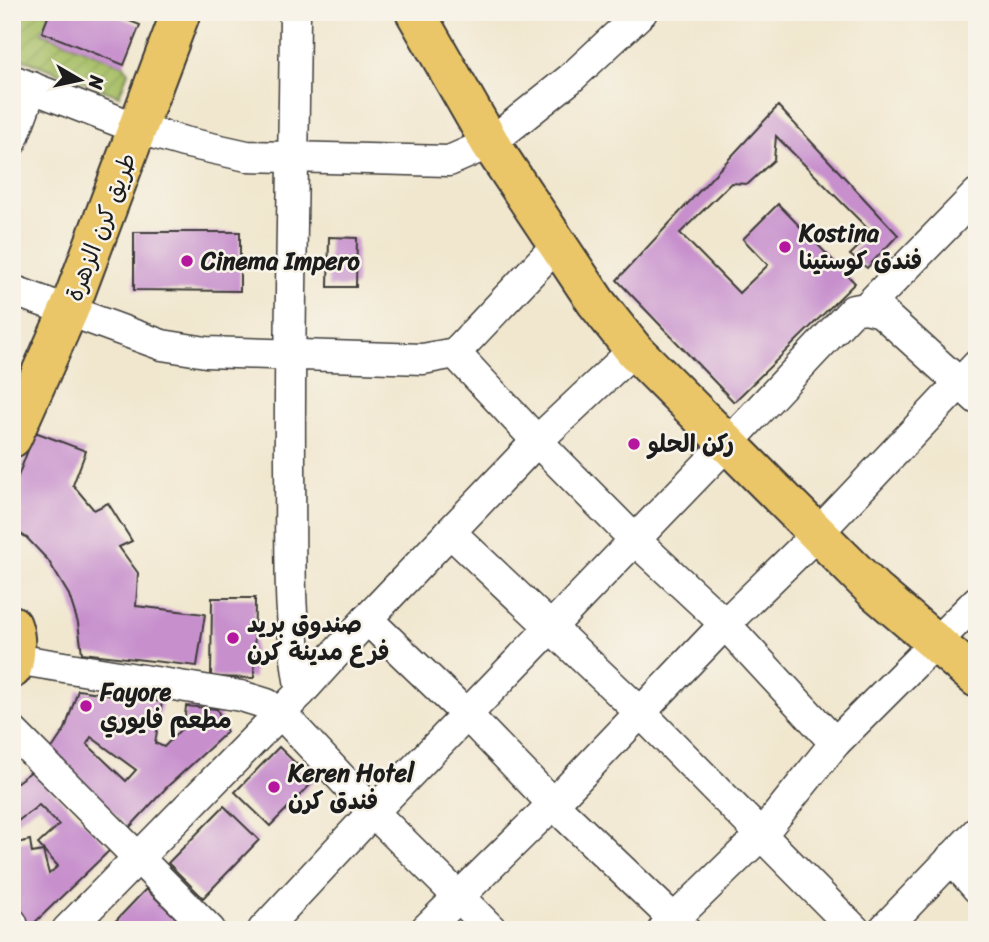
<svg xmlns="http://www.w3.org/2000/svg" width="989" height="942" font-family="Sriracha,'Playpen Sans Arabic',sans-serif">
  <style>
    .garden { fill: url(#garden-furrows); stroke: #616d40; stroke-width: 2 }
    .building { fill: #c790cd; fill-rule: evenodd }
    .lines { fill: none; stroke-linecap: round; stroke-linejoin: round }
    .minor-casing { stroke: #3c3a37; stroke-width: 33 }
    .major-casing { stroke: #3c3a37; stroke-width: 42 }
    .highway-casing { stroke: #3c3a37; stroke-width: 42 }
    .minor { stroke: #fff; stroke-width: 30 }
    .major { stroke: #eac669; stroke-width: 38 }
    .highway { stroke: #eac669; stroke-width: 38 }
    .poi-dot { fill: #b5179e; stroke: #f7f3e8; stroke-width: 2.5 }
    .labels { text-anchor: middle; stroke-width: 5; stroke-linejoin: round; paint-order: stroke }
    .street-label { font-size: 24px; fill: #1c1c1c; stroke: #f7f3e8 }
    .poi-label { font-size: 24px; font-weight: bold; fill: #1c1c1c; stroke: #f7f3e8; text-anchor: start }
  </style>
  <defs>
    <pattern id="garden-furrows" width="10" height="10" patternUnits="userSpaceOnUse" patternTransform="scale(1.75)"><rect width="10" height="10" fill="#a6be64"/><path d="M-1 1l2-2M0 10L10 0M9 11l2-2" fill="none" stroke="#8ea356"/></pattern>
  </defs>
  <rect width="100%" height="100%" fill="#f7f3e8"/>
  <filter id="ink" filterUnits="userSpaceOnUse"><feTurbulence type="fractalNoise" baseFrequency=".0143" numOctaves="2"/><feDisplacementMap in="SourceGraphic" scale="14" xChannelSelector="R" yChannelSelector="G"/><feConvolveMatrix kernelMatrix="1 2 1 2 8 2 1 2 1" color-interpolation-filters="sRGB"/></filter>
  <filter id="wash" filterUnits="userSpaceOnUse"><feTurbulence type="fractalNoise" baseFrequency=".00686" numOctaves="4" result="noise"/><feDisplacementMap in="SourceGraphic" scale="28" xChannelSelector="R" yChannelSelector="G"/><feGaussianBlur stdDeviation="1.57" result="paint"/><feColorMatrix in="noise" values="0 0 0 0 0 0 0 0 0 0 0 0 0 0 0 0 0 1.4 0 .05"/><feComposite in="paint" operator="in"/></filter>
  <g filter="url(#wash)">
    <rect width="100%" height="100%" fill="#f1e7cf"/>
    <polygon class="garden" points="12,12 50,12 42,33 124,65 128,72 119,96 12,55"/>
    <g id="blocks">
      <g class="building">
        <polygon points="50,12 107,12 140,25 124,65 42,32"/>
        <polygon points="778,106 898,235 867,268 850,255 872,233 776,136 774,160 748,184 731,183 680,233 739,293 768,265 743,239 778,204 855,283 734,402 617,280"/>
        <polygon points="134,232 240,232 240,291 134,290"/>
        <polygon points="329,237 357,238 356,287 328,287"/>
        <polygon points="35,432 86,451 73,485 94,510 108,503 132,541 119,547 138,573 136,606 205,614 197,666 82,653 78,623 69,595 48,560 27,538 12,528 12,492"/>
        <polygon points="212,598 255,598 254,678 211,677"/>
        <path d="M 78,690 L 162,702 L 155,743 L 164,747 L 184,726 L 186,706 L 217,709 L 227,732 L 167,787 L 129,828 L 51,750 L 65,729 ZM 91,737 L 136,770 L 126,781 L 87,744 Z"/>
        <polygon points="279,747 314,781 270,826 235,792"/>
        <path d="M 32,771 L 111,849 L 27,930 L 23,930 L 12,893 L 12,786 ZM 39,805 L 59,825 L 38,844 L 58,866 L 49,874 L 43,851 L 32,853 L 30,840 L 17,843 L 14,824 Z"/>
        <polygon points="224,806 259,840 203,898 168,863"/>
        <polygon points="146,889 189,930 107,930"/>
      </g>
    </g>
  </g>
  <g filter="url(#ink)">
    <use href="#blocks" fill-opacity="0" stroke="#3c3a37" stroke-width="2"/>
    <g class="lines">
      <defs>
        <g id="minor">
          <path d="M 295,12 C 294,163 289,314 290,464 C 291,540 287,617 301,692"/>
          <polyline points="12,80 139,129 184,142 247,156 449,161 490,143 570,79 642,12"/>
          <polyline points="12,141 32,87 13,96"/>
          <polyline points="12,290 162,345 206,352 423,359 455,353 557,245"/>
          <polyline points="866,308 977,194"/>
          <polyline points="455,353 537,441 635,540 725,624 835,743"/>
          <polyline points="450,532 641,713 855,930"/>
          <polyline points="367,619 466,714 553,804 685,930"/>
          <polyline points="15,659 241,696 267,704 291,724 373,812 492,930"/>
          <polyline points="12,731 210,930"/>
          <polyline points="951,858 977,888"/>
          <polyline points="12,923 14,930"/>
          <polyline points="67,930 301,692 367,619 537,441 634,350"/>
          <polyline points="263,930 373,812 727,444 853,310 866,308 881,312 977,399"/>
          <polyline points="425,930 553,804 725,624 818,533 977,365"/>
          <polyline points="663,930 762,834 835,743 977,601"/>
          <polyline points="883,930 977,832"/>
        </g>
        <polyline id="major" points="415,12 490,143 596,302 634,350 875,591 977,678"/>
        <g id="highway">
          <polyline points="12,438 69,310 181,12"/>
          <path d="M 12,625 C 17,638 16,656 12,669"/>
        </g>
      </defs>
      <use href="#minor" class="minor-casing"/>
      <use href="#major" class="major-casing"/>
      <use href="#highway" class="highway-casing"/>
      <use href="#minor" class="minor"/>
      <use href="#major" class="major"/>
      <use href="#highway" class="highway"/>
    </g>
  </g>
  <g class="poi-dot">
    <circle cx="785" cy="247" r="7"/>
    <circle cx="187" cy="261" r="7"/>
    <circle cx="634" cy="444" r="7"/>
    <circle cx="233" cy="638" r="7"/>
    <circle cx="86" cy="706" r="7"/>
    <circle cx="274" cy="787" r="7"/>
  </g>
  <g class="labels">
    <g class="street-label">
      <text transform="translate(101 227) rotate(-69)" y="8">طريق كرن الزهرة</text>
    </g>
    <g class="poi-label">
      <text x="799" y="241">Kostina<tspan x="799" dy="28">فندق كوستينا</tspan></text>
      <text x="201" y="269">Cinema Impero</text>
      <text x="648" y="452">ركن الحلو</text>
      <text x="247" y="632">صندوق بريد<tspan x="247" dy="28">فرع مدينة كرن</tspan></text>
      <text x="100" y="700">Fayore<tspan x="100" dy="28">مطعم فايوري</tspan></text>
      <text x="288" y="781">Keren Hotel<tspan x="288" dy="28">فندق كرن</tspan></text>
    </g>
  </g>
  <rect width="989" height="942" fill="none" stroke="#f7f3e8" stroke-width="42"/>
  <g transform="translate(80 80) rotate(99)" stroke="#f7f3e8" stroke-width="5" paint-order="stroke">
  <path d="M0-5L12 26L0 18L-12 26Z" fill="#1c1c1c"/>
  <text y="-10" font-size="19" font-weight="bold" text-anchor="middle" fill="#1c1c1c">N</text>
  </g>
</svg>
